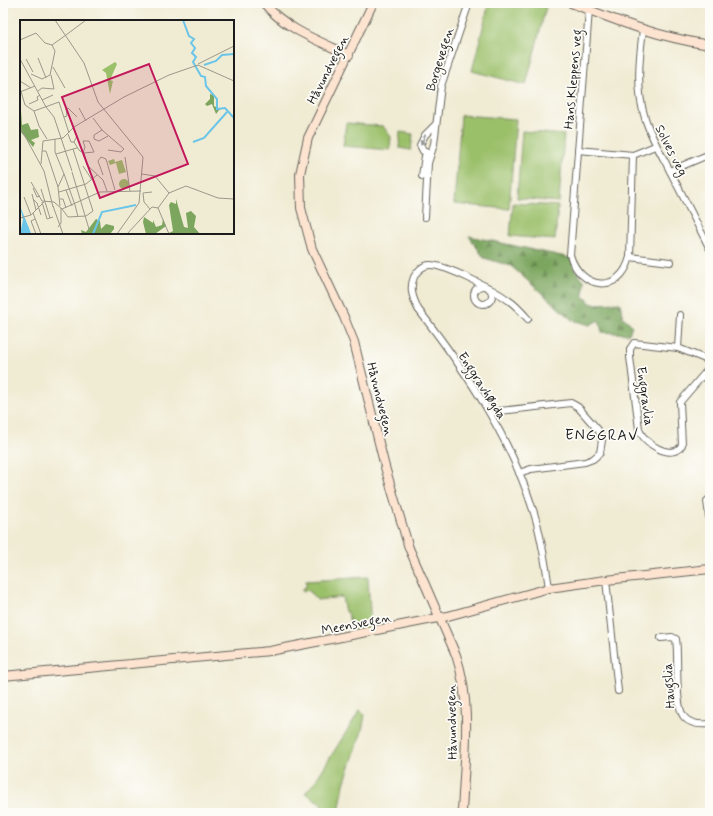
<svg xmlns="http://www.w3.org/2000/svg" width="713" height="816" font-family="Mynerve,sans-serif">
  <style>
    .green { fill: #9bc06a; stroke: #5c6e43 }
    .forest { fill: url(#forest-firs); stroke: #4c613d }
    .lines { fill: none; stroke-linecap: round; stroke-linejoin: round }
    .street-casing { stroke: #66645c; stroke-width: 8 }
    .secondary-casing { stroke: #66645c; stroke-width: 10 }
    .street { stroke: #fff; stroke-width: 6 }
    .secondary { stroke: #fde4d1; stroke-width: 8 }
    .oneway { fill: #999 }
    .labels { text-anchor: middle; stroke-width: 3.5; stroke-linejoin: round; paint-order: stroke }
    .street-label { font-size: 13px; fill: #1c1c1c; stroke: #fdfcf7 }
    .quarter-label { font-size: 15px; letter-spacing: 1px; fill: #1c1c1c; stroke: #fdfcf7 }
    .inset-river { fill: none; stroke: #6bc5e8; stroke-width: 2 }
    .inset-road { fill: none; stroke: #9b988a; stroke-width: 1 }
    .view { fill: #c2185b; fill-opacity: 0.15; stroke: #c2185b; stroke-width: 2 }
    .inset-edge { fill: none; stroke: #1c1c1c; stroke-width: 2 }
  </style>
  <defs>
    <pattern id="forest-firs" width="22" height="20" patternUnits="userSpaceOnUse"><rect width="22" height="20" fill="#7ca65e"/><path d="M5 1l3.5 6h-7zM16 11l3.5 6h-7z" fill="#65864d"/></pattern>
  </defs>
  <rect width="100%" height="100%" fill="#fdfcf7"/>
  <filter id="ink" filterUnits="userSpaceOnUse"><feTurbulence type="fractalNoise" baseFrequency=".025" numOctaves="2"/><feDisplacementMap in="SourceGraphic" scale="8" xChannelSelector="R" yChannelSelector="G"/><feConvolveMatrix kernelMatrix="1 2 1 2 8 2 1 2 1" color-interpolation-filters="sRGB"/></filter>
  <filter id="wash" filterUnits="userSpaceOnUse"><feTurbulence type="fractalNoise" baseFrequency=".012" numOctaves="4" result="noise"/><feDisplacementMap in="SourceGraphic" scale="16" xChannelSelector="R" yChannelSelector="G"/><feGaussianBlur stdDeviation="0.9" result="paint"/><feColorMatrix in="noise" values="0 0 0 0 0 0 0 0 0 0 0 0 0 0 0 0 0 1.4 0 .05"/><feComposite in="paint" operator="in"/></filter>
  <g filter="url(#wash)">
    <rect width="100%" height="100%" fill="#f0ebd3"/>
    <g class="green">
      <polygon points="489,3 547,3 526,85 472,71"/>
      <polygon points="461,115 516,119 509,209 454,204"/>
      <polygon points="346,123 383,126 391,137 390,150 343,146"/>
      <polygon points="522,131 564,135 559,202 517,198"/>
      <polygon points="400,132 413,134 411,150 399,148"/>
      <polygon points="513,203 558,206 555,240 510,236"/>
      <polygon points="368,577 371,629 351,633 348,612 345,612 342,597 317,600 308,590 303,592 302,589 306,587 306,581"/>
      <polygon points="360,710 365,715 362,731 344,784 339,813 316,813 321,808 322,804 305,793 314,783"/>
    </g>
    <polygon class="forest" points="469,236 571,258 575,270 584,280 583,295 592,304 620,303 623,317 632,325 629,334 602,332 599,320 590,325 572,320 511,266 484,258"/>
  </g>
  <g filter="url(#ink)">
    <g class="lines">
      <defs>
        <g id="street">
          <path d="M 589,10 L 570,255 C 580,289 620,296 630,257 L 633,155"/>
          <path d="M 643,30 C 639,59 636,91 645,118 C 651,138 662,155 671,173 C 684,198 697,224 710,249"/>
          <polyline points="578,150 633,155 655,146"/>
          <polyline points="431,154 423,151 420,145 425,135 436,124"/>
          <polyline points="425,156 422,176 427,178"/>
          <polyline points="670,171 710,154"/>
          <polyline points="425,217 428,163 434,144 441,86 469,3"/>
          <polyline points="630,257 670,262"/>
          <circle cx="483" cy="295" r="9"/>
          <path d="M 528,319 C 522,312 516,305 508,300 C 495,290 446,265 430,265 C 423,265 417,271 414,277 C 409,289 413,298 418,309 C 469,375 514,442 537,523 C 542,544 546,566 549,588"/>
          <polyline points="678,348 680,315"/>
          <path d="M 710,361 L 678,348 L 634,343 L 630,349 L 630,357 L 639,429 C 643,443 672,462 682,445 L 680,402 L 710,367"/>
          <polyline points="491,412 571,403 578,407 599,431 602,440 600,453 593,459 585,462 531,469 519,473"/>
          <polyline points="710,498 707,501 710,524"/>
          <polyline points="606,580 618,691"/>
          <path d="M 661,638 L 672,637 L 676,639 C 679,656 674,705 684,717 C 690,724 701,725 710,724"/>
        </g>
        <g id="secondary">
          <path d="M 264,3 C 285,29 319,41 349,55"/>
          <path d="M 373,3 L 308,138 L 300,174 L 301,208 L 312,249 L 344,317 L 354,342 L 385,467 L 409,548 L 456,655 C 473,705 464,761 462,813"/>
          <path d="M 571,3 C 617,21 661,38 710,45"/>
          <polyline points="3,676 270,651 448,616 549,588 606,580 710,569"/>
        </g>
      </defs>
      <use href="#street" class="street-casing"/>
      <use href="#secondary" class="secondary-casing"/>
      <use href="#street" class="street"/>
      <use href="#secondary" class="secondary"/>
    </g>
    <defs><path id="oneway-solid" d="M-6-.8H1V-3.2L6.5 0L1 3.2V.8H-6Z"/></defs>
    <use class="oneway" href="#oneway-solid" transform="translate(423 140) rotate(113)"/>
  </g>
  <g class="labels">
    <g class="street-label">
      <text transform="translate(439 59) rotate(-73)" y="5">Borgevegen</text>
      <text transform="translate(327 69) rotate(-63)" y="5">Håvundvegen</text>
      <text transform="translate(572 79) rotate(-85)" y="5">Hans Kleppens veg</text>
      <text transform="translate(672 150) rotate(63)" y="5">Solves veg</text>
      <text transform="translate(483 385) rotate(57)" y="5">Enggravhøgda</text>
      <text transform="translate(646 396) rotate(82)" y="5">Enggravlia</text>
      <text transform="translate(381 399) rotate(76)" y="5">Håvundvegen</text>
      <text transform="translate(356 623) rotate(-11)" y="5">Meensvegen</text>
      <text transform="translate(668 686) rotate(-94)" y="5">Haugslia</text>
      <text transform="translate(451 722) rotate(-91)" y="5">Håvundvegen</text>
    </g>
    <g class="quarter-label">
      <text x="602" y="440">ENGGRAV</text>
    </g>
  </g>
  <g transform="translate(20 20)">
    <rect width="214" height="214" fill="#f0ebd3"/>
    <path d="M 95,42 L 97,44 L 90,60 L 93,61 L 90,74 L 86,53 L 82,50 ZM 94,139 L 95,142 L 102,140 L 106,152 L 99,154 L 96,143 L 90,145 L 88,141 ZM99 164a5 5 0 1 1 10 0a5 5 0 1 1-10 0Z" fill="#9bc06a"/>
    <path d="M 190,74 L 194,75 L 194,86 L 200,89 L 196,94 L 192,84 L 187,86 L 185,84 L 190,79 ZM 1,91 L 2,105 L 8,103 L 11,110 L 18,109 L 19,117 L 11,120 L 15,123 L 13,127 L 0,111 ZM 156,179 L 164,207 L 168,208 L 166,193 L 171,191 L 176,196 L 174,207 L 180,214 L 147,214 L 153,211 L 149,185 L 151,182 L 156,184 ZM 124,197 L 133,203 L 133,200 L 136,207 L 142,205 L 143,199 L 146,206 L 135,214 L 126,214 L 123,202 ZM 76,199 L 80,201 L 81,209 L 86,204 L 94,206 L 94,209 L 90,214 L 62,214 L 61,210 L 66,212 Z" fill="#7ca65e"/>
    <path d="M 0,186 L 11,213 L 10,214 L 0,214 L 3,200 Z" fill="#6bc5e8"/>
    <path class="inset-river" d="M 163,0 L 169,16 L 174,19 L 171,23 L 175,28 L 172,33 L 176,37 L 173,42 L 181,56 L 185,57 L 186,66 L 197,79 L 197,89 L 205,88 L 214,98M 184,45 L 196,41 L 202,35 L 214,34M 173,122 L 184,118 L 207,92M 73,214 L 82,192 L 116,185"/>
    <path class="inset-road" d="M 35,0 L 64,43 L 78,82 L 123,137 L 119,183 L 97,214M 46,15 L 66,0M 0,20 L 16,13 L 25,23 L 32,25M 32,25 L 46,15M 18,38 L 26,58M 0,39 L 26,87 L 34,97 L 52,151M 6,39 L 13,52M 178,44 L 214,26M 33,47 L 45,68M 11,54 L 22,59 L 30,55 L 35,31 L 32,25M 0,61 L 11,68M 0,68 L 5,85 L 14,91 L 39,82 L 49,113M 18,71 L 22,68 L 34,69 L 31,55M 0,72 L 15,66M 22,80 L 33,75M 9,84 L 18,80 L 17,77 L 20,75M 59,88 L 66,101M 14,91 L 19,106 L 27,119M 44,97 L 47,96 L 46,89 L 48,88 L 57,97M 73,98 L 82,110 L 104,129 L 101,132 L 88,130M 0,107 L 24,151 L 33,187M 53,108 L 57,116 L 54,122M 82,110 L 74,115 L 74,119 L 79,121 L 88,116M 48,114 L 51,122 L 54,122 L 59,130 L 60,131 L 62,132 L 63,133 L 64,133 L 74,132 L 69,121 L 63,121 L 65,127 L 63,133M 35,119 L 35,132 L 44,154M 22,131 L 26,131 L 38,167M 64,133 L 67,145 L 83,160 L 87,171M 36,134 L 53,129M 105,137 L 110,171M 21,144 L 23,121 L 43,118 L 54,107 L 104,77 L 149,55 L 178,45 L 214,61M 63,146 L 72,160M 52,152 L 69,209M 122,154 L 135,156 L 149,173 L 166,166 L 198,178 L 214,179M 83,155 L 78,141 L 81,137 L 86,139 L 95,170M 11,162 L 22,181 L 34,182 L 42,189 L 80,172 L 121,171M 13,168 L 17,177 L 20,176M 21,169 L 30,198M 46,170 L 52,186M 39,172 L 66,164 L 77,155M 12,174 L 16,190M 4,177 L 11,195M 13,179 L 17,183 L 21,195M 40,179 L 43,179 L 46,188M 22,182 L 27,199 L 33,197M 55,185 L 58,197M 33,186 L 43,214M 40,186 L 38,167 L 44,154 L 55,185M 138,188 L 149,214M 138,188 L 149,173M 42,189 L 48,197 L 66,196 L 73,191 L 53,129 L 57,128M 130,189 L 124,182 L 123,173 L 132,172M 13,193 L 21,214M 0,198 L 11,195 L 24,182M 15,199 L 11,201 L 16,214M 38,207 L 41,203 L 41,188M 107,214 L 132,187 L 138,188"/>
    <path class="view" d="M 129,44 L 168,144 L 80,178 L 42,77 Z"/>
    <rect width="214" height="214" class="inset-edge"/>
  </g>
  <rect width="713" height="816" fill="none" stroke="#fdfcf7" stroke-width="16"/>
</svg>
